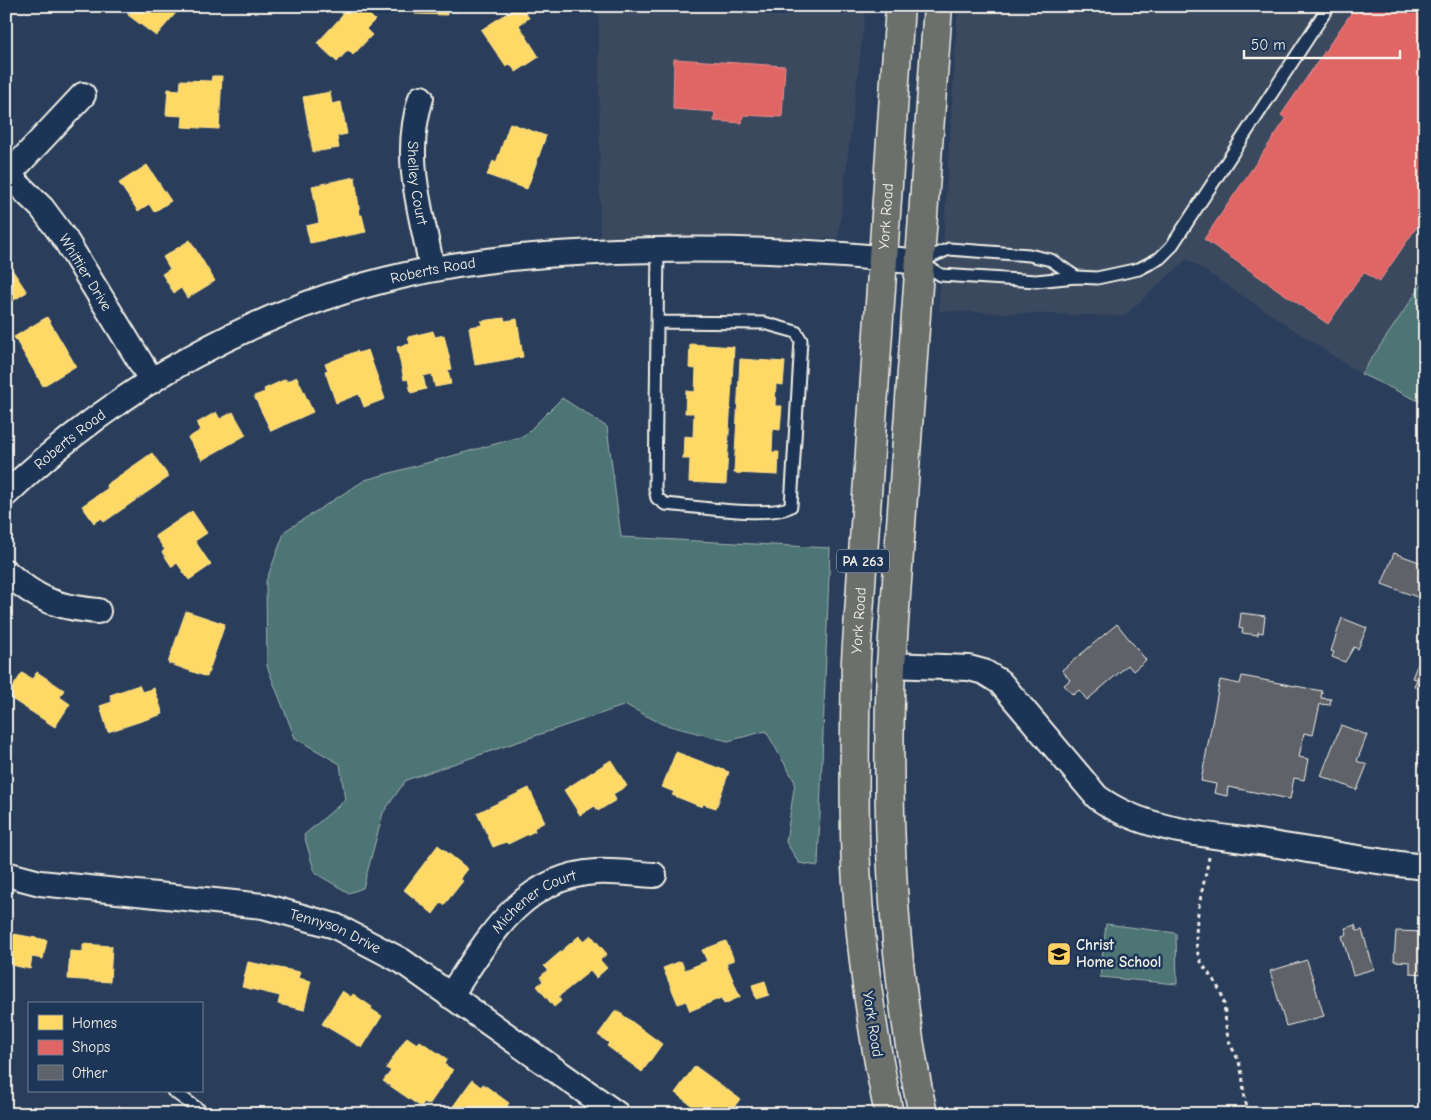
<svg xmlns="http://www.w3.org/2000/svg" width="1431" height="1120" font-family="'Comic Neue',sans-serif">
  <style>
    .built { fill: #3a495f }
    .green { fill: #4e7476; stroke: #a1b2af }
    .homes { fill: #ffd966; stroke: #fce08d }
    .shops { fill: #e06666; stroke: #e6908d }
    .building { fill: #5e6369; stroke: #f4f1e8 }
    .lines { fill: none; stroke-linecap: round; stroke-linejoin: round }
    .service-casing { stroke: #f4f1e8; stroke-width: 15 }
    .minor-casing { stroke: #f4f1e8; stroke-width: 28 }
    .trunk-casing { stroke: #f4f1e8; stroke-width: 31 }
    .path { stroke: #f4f1e8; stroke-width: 3; stroke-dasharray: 4 4; stroke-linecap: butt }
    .service { stroke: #1d3557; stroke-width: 11 }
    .minor { stroke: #1d3557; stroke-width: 24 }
    .trunk { stroke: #6c706d; stroke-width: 28 }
    .labels { text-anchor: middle; stroke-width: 5; stroke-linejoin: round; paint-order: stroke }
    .shield { fill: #1d3557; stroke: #b4b9bc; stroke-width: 1 }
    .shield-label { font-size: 14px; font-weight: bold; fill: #f4f1e8 }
    .street-label { font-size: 15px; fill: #f4f1e8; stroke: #1d3557 }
    .poi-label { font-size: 15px; font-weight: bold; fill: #f4f1e8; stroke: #1d3557; text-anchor: start }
  </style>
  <rect width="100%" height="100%" fill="#2a3e5b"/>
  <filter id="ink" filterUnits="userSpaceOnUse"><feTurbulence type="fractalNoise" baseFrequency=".02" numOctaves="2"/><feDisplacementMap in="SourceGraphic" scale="10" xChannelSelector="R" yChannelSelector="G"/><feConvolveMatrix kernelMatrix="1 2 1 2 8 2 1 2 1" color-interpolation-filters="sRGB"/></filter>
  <g filter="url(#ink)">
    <g class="built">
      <polygon points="599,6 866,6 838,238 600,239"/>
      <polygon points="958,6 1425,6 1425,280 1361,374 1187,259 1124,316 939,311"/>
    </g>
    <g class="green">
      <polygon points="1425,280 1425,404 1361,374"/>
      <polygon points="562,398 607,427 621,537 830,548 818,866 799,863 786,842 795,782 766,731 728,741 662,724 626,705 406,780 383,813 363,888 349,893 315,873 304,835 345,800 340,764 295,738 267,666 266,581 285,531 365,480 524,436"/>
      <polygon points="1106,924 1176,933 1177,984 1100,977"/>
    </g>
    <g class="homes">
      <polygon points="136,6 182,6 156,36 128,15"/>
      <polygon points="360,6 375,20 366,29 372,35 353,55 348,50 337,62 317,43 343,15 336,6"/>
      <polygon points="402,6 459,6 459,11 447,11 447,15 415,14 415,9 402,9"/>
      <polygon points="518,6 521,6 529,18 519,25 539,57 516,72 510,64 506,67 481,30"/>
      <polygon points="212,76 222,76 219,129 182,127 183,116 166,115 168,89 180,90 181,80 211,81"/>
      <polygon points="330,92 332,104 341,102 347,134 337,136 339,148 313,152 303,97"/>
      <polygon points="510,123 546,136 527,189 487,175 493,161 496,163"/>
      <polygon points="147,165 171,201 154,212 149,204 138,211 119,183"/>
      <polygon points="355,177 360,215 362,215 366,232 310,243 306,226 319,223 312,186"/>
      <polygon points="190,240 215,281 187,298 181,288 174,293 162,274 170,269 163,257"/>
      <polygon points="9,265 27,292 6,305 6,267"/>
      <polygon points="47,317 76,366 43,386 14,337"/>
      <polygon points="504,318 505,321 517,319 523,357 475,365 469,327 482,325 481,321"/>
      <polygon points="433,331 435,337 444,335 452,369 448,370 451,384 435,387 432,374 423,376 426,389 411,393 408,379 404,380 397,347 410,344 408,337"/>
      <polygon points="690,344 734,347 726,484 689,482 690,459 683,459 684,436 693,437 694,413 685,413 686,391 695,392 696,369 689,368"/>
      <polygon points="368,350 385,399 364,407 359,394 336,403 325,371 328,370 325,364 357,351 358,353"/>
      <polygon points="740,359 785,362 783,385 776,384 775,406 782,406 780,430 773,429 772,452 779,452 778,475 734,473"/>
      <polygon points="297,377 313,412 271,431 254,396 265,392 264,389 286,379 286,382"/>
      <polygon points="216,412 220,419 233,412 246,435 202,460 188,438 201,430 197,423"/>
      <polygon points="152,453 169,477 104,522 102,518 94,523 82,506 108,488 106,485"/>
      <polygon points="192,511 207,533 195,541 211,565 189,580 177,563 172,567 162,552 165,550 155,536"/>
      <polygon points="186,611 225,624 207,677 168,663"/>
      <polygon points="37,672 64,690 60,697 70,704 55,727 7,696 22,673 32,679"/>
      <polygon points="139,685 142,692 154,688 163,714 108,732 100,706 112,702 110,695"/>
      <polygon points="676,752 729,772 716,808 703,804 702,807 672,795 674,792 662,787"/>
      <polygon points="611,760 627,786 613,794 616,800 598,811 595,806 580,815 564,790"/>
      <polygon points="529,788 545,822 534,828 535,831 508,844 506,842 493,847 477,813"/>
      <polygon points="438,845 468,869 460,879 463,881 444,905 441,903 433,914 404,890"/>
      <polygon points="14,934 47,940 43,959 32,957 30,969 6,964 6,938 13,939"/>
      <polygon points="591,935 607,954 600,960 607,968 596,978 590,971 558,997 561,1001 554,1007 537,986 543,981 540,977 548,970 544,966 579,936 584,941"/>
      <polygon points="726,941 734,960 726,963 740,997 724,1004 721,998 690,1011 686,1001 678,1004 663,968 681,961 685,970 707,961 702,950"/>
      <polygon points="83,944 112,946 110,982 68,979 70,951 83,952"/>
      <polygon points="248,962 300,972 298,978 311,981 304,1010 278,1004 280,996 242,987"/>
      <polygon points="765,981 769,995 756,999 752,985"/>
      <polygon points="342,991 351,997 353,994 372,1007 371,1009 382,1016 362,1048 322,1024"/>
      <polygon points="616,1010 662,1044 642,1072 607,1046 609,1043 598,1035"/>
      <polygon points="407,1037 417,1044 420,1041 447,1059 444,1064 453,1070 429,1105 424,1102 421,1107 383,1081 391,1071 386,1068"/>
      <polygon points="695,1066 740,1099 729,1114 703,1114 675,1093"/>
      <polygon points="472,1080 481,1087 483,1084 509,1103 507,1106 516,1114 449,1112"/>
    </g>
    <g class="shops">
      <polygon points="1356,6 1425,6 1425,215 1379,282 1364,272 1328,324 1204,239 1286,119 1281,115"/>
      <polygon points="674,59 785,66 782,117 743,115 742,123 714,121 715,112 673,109"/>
    </g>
    <g class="building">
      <polygon points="1394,553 1425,564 1425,600 1382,584"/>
      <polygon points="1241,613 1265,616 1263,633 1258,632 1258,635 1242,633 1243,629 1239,628"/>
      <polygon points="1342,618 1367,628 1358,649 1354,647 1345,662 1332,657 1334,652 1331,651"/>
      <polygon points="1117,624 1146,660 1133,671 1128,665 1087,700 1079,690 1073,695 1064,685 1070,680 1062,670"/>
      <polygon points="1425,646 1425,690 1414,686 1417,679 1412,678"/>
      <polygon points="1242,676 1322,691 1321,698 1331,699 1330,705 1320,704 1313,735 1304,733 1299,757 1308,759 1304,780 1294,778 1290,799 1228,787 1227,796 1214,793 1216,784 1201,781 1220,680 1240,684"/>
      <polygon points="1341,725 1367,735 1357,761 1367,765 1357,790 1321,776"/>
      <polygon points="1355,925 1357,931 1362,930 1374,969 1353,975 1342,936 1347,934 1345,928"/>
      <polygon points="1396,931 1425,932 1425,974 1410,973 1410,962 1394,961"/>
      <polygon points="1307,960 1324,1016 1286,1026 1270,971"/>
    </g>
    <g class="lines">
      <defs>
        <g id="service">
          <polyline points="921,261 949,249 1029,255 1051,260 1076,277"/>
          <polyline points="921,263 941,275 1036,281 1076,277 1097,278 1139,269 1160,258 1171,247 1329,6"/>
          <path d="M 657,322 L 764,323 L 796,332 L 801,340 L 791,506 C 773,519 690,506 665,504 L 657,498 L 655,489 L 658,250"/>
          <polyline points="173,1091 205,1114"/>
        </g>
        <g id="minor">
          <path id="s1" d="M 421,98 C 402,158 421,209 432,269"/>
          <path id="s2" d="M 6,173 L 42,208 L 65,239 L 152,381"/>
          <polyline points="8,175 83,95"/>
          <path id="s3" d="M 6,494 C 117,388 256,308 406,275 C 476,259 545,254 616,251 C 717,247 819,251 920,262"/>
          <path d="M 6,572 C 38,600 56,607 98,611"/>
          <path d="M 891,665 L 969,668 L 984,672 L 1000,682 L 1097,797 C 1147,834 1218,835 1278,845 C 1327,853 1376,862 1425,867"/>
          <path id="s4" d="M 6,874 L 40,883 L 263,906 L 335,926 L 402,961 L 617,1114"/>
          <path id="s5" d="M 450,996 C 488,940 520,877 596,872 C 615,871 635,874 654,875"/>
        </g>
        <g id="trunk">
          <path id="s6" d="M 889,1114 C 872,1032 860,950 856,867 C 853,797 855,728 856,659 L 900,6"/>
          <path d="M 923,1114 C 891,968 886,814 891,665 L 938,6"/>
        </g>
      </defs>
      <use href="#service" class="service-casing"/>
      <use href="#minor" class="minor-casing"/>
      <use href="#trunk" class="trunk-casing"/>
      <path class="path" d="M 1209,857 C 1204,886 1193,920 1197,949 C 1199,965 1212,975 1219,989 C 1227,1003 1224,1022 1228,1037 C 1230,1047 1238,1056 1240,1066 C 1245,1082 1242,1098 1250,1114"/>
      <use href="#service" class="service"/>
      <use href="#minor" class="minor"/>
      <use href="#trunk" class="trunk"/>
    </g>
  </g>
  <defs>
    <symbol id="school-square" viewBox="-11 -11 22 22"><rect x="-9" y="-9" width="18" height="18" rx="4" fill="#ffd166" stroke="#1d3557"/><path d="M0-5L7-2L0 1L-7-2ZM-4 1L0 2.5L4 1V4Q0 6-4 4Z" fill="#111"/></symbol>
  </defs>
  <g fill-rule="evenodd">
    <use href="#school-square" x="1045" y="940" width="28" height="28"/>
  </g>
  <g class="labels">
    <rect class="shield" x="837" y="549.5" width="52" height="23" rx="4"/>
    <g class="shield-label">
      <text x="863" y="566">PA 263</text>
    </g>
    <g class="street-label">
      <text dy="5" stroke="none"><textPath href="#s1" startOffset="86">Shelley Court</textPath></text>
      <text dy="5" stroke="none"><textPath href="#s6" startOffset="901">York Road</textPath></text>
      <text dy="5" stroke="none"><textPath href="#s3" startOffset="489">Roberts Road</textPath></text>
      <text dy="5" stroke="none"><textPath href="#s2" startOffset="128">Whittier Drive</textPath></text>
      <text dy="5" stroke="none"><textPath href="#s3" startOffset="84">Roberts Road</textPath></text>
      <text dy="5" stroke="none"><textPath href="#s6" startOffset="496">York Road</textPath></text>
      <text dy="5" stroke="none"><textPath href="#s5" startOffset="129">Michener Court</textPath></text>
      <text dy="5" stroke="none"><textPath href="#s4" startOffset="336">Tennyson Drive</textPath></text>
      <text transform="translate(873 1024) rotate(81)" y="5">York Road</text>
    </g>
    <g class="poi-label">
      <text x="1076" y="950">Christ<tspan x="1076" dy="17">Home School</tspan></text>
    </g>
  </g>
  <rect width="1431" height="1120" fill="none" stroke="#1d3557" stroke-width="25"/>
  <rect x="12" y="12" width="1406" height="1095" fill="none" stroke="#f4f1e8" stroke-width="2" filter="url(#ink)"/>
  <rect x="28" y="1002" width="175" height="90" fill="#1d3557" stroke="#738091"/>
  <rect x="38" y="1015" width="25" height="15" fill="#ffd966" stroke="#738091"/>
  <text x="72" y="1028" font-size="15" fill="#f4f1e8">Homes</text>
  <rect x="38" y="1040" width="25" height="15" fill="#e06666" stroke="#738091"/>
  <text x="72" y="1052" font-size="15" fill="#f4f1e8">Shops</text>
  <rect x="38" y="1065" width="25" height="15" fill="#5e6369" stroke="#738091"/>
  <text x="72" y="1078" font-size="15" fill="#f4f1e8">Other</text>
  <path d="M1244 50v8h156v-8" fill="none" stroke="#f4f1e8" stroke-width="2.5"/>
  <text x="1251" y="50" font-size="15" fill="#f4f1e8" stroke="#1d3557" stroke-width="4" paint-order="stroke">50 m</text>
</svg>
